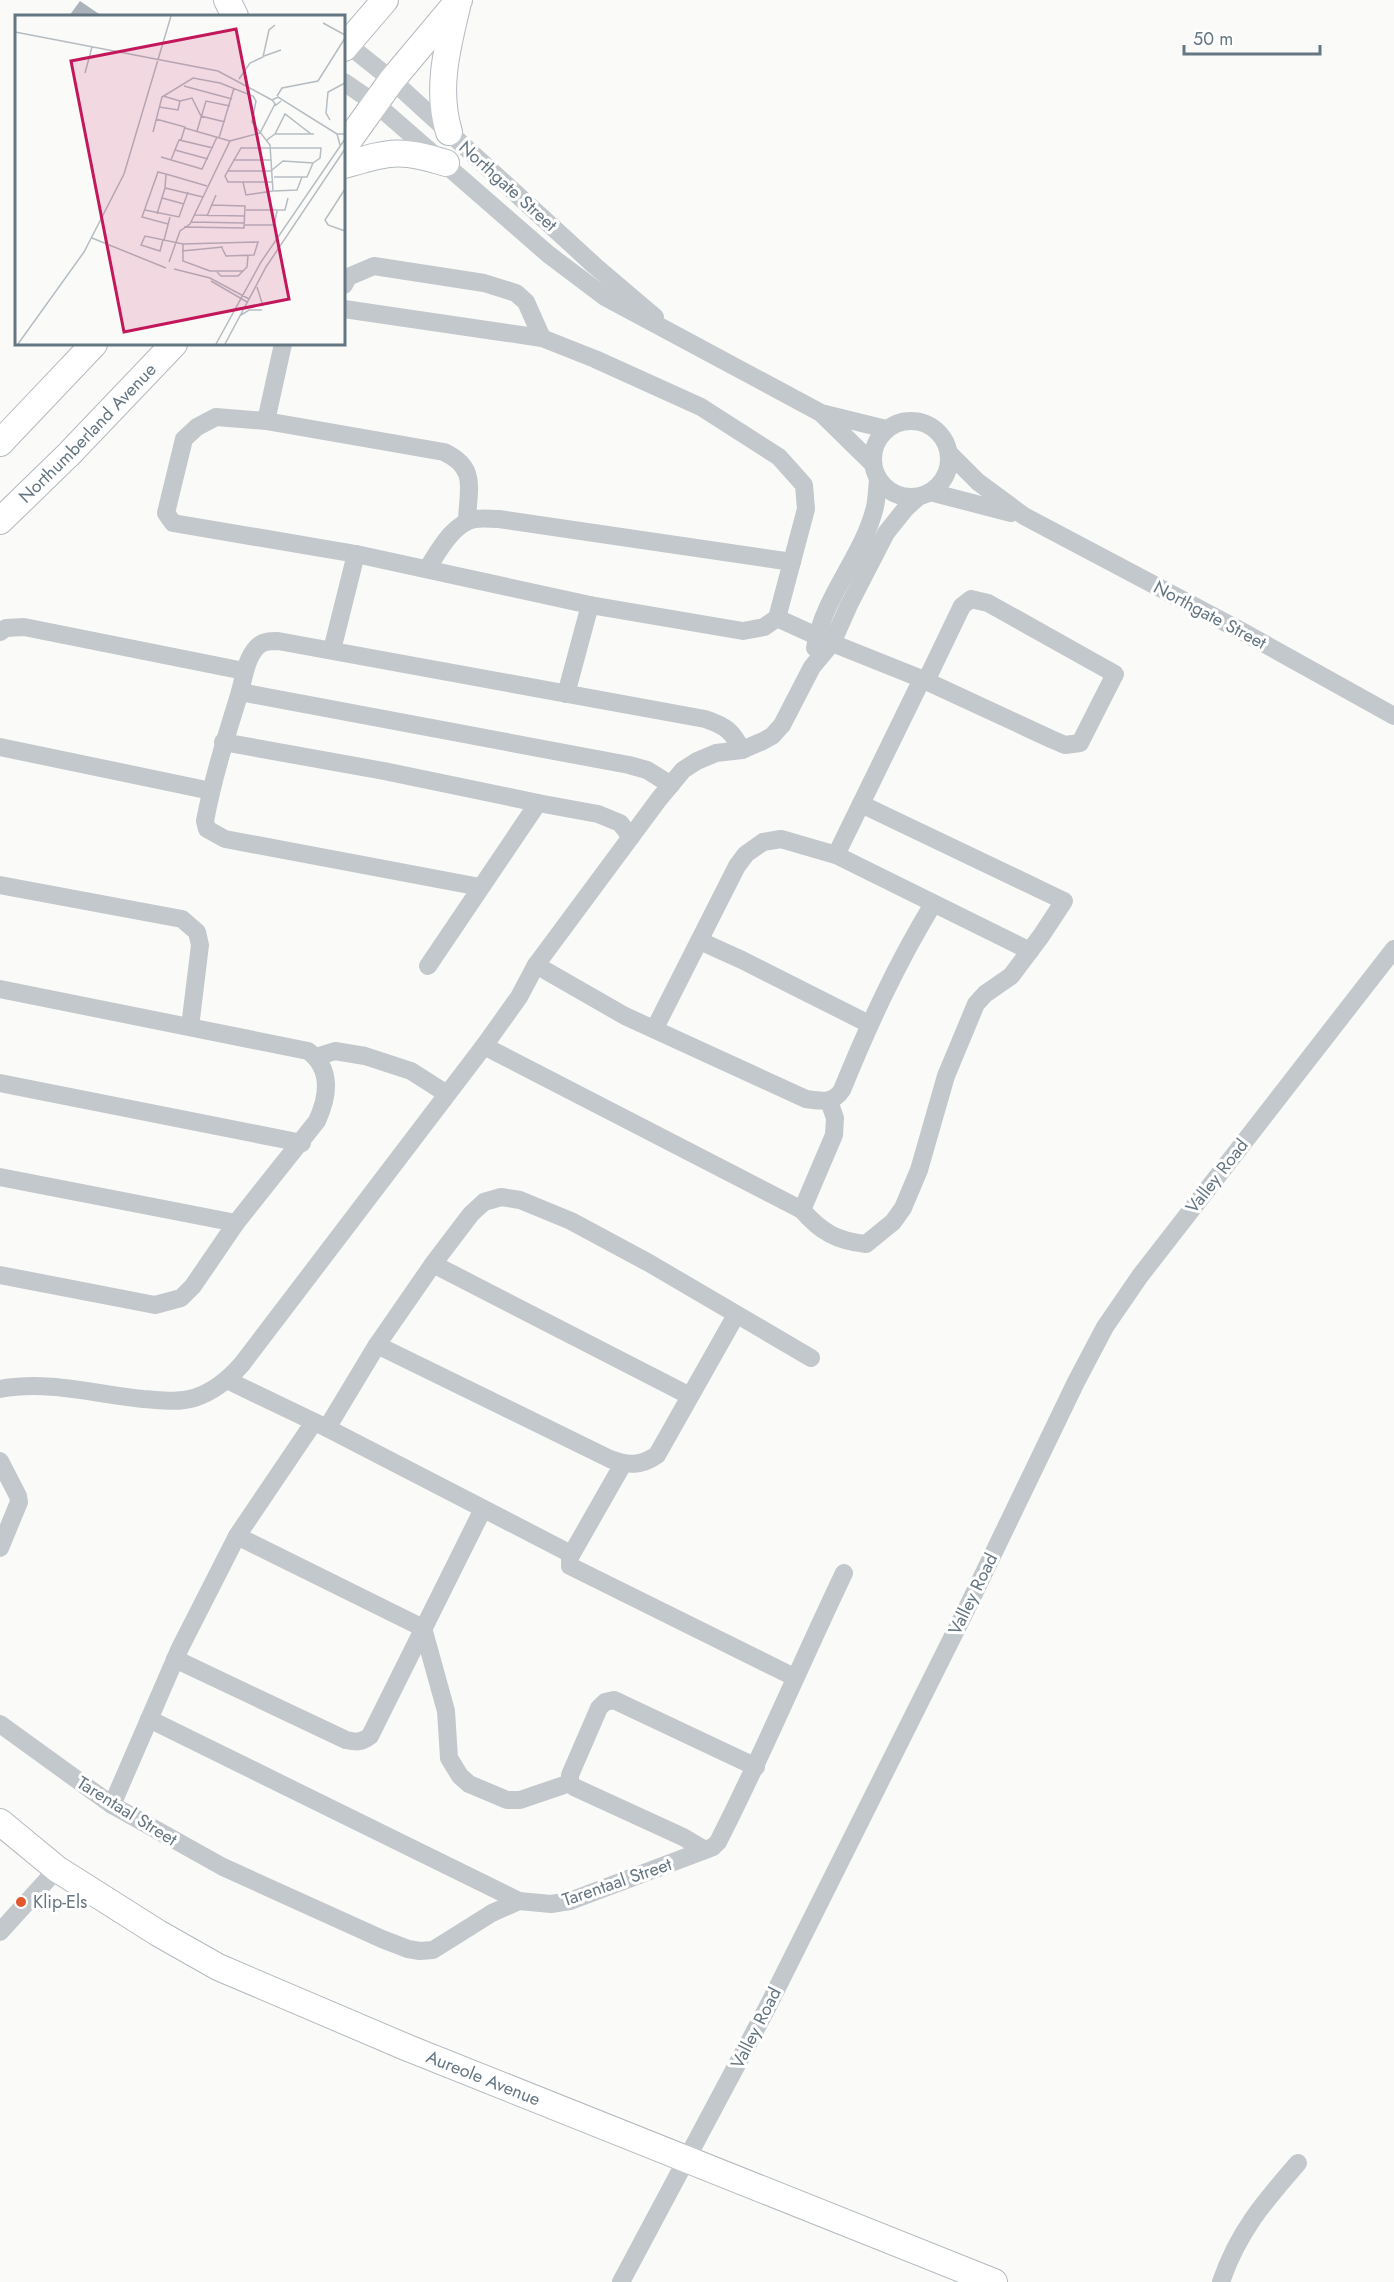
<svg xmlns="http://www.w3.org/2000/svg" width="1394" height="2282" font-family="Jost,sans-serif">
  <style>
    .building { fill: #aab3b9 }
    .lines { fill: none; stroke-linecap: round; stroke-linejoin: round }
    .secondary-casing { stroke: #b3babf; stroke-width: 28 }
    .street { stroke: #c3c8cc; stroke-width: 18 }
    .secondary { stroke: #fff; stroke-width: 26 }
    .poi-dot { fill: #e4572e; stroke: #fff; stroke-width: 2 }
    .labels { text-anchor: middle; stroke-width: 6; stroke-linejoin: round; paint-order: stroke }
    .street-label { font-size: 18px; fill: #657683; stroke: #fff }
    .poi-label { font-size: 18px; fill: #657683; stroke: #fff; text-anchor: start }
    .inset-road { fill: none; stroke: #b5bdc2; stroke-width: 1.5 }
    .view { fill: #c2185b; fill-opacity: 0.15; stroke: #c2185b; stroke-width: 3 }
    .inset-edge { fill: none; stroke: #657683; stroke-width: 3 }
  </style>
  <rect width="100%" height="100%" fill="#fafaf8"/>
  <polygon class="building" points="80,1 102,16 69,16"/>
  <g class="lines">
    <defs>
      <g id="secondary">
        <polyline points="227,0 235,16"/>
        <polyline points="344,48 385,0"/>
        <path d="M 449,132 C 436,90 447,48 457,7"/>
        <polyline points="344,147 392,80 459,0"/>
        <path d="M 344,165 C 390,152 399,148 446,163"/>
        <polyline points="0,443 94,344"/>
        <path id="s1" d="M 0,521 L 69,454 L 174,344"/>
        <path id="s2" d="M 0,1822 L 57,1869 L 158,1933 L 218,1967 L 408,2048 L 994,2282"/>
      </g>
    </defs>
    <use href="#secondary" class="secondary-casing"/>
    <g class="street">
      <polyline points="347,44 392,80 595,266 655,317"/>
      <polyline points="344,82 376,104 548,254 605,297 821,413 886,429"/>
      <polyline points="344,285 348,277 374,266 484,283 516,293 526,302 542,338"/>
      <path d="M 344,309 L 542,338 L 595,359 L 701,407 L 779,457 L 804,485 L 806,509 L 777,618 L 764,627 L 743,631 L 590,605 L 356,554 L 173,523 L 166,513 L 184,439 L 197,427 L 216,417 L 266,421 L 444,452 C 478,468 468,488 467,521"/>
      <polyline points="822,414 872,463"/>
      <circle cx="911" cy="459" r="38"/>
      <polyline points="266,421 283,344"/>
      <polyline points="949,453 978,482 1024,516 1245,633 1394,716"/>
      <polyline points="930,492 1011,513"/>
      <path d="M 427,569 C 438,552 453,523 475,519 C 483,518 491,519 499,519 L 792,562"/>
      <polyline points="777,618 832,643 922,679 926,681 1051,739 1065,745 1080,743 1115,674 988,603 971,599 962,606 926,681"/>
      <polyline points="0,632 6,628 24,627 244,671"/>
      <path d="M 815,648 C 823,596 863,557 875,507 C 877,498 877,488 878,479"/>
      <polyline points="332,650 356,554"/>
      <polyline points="240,692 629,765 647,770 671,785"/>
      <polyline points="566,694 590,605"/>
      <polyline points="223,742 384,771 538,803 598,814 620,823 631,837"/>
      <polyline points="0,747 211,791"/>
      <polyline points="836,855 922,679"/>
      <polyline points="0,885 182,919 197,932 200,945 190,1027"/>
      <path d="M 480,887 L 225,839 L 207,829 L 205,821 C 213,778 226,737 239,695 C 244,679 245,660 257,647 C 263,641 270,641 278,641 L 705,719 C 726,726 732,731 742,750"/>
      <polyline points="700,941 742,960 869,1024"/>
      <path d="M 536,965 L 625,1016 L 806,1099 C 821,1101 833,1104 842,1090 C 869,1024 896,965 933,904"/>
      <polyline points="428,966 538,803"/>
      <path d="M 0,989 L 308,1051 C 333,1069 328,1097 317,1121 L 236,1223 L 193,1286 L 181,1298 L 155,1305 L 0,1275"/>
      <polyline points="655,1028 737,866 746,854 763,842 781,839 836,855 1030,951"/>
      <polyline points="484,1046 802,1210"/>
      <polyline points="316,1057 335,1051 365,1056 411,1071 447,1094"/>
      <polyline points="0,1083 302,1143"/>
      <path d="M 829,1101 L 835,1118 L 834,1135 L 802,1210 C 821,1232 837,1241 866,1244 L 893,1222 L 903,1208 L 919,1170 L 946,1076 L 976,1004 L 985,994 L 1011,976 L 1041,936 L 1064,901 L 861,804"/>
      <polyline points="0,1177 236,1223"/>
      <polyline points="433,1264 690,1396"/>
      <path d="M 377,1345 L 610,1459 C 628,1466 641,1466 657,1455 L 736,1315"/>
      <polyline points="227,1380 327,1428 571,1554"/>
      <path d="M 0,1389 C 48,1380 95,1394 143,1399 C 160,1400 177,1403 194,1398 C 213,1392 229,1379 242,1364 L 484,1046 L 519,997 L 536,965 L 659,799 L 683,770 L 697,761 L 716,753 L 742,750 L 763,741 L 772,736 L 782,725 L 812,667 L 832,643 L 849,605 L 886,533 L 906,508 L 918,497"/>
      <polyline points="327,1428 377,1345 433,1264 471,1214 484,1202 501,1197 520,1200 571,1221 649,1263 811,1358"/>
      <polyline points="0,1461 18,1496 19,1502 0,1548"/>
      <polyline points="623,1464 570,1557 570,1566 794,1677"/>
      <polyline points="237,1536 423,1628 446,1711 449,1758 460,1776 469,1784 507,1800 520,1800 570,1783"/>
      <path d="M 175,1659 L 346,1740 C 356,1742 361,1743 370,1736 L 483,1509"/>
      <polyline points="149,1719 519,1901"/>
      <path d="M 0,1724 L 112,1805 L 223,1867 L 382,1939 L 408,1949 L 420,1951 L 433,1950 L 492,1913 L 519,1901 L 551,1904 L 570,1901 L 713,1847 L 718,1842 C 763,1754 801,1663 844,1573"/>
      <polyline points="112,1805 180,1648 237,1536 314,1422"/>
      <polyline points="705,1850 683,1837 574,1787 570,1783 570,1775 599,1708 605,1702 614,1700 756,1767"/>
      <polyline points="0,1932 57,1869"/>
      <polyline points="621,2282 765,2012 967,1608 1076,1382 1105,1327 1140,1276 1394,949"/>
      <path d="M 1221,2282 C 1238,2232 1264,2202 1298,2163"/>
    </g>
    <use href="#secondary" class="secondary"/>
  </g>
  <circle class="poi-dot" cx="21" cy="1902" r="6"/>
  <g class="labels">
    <g class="street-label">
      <text transform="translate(508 186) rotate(42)" y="6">Northgate Street</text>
      <text dy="6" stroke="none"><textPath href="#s1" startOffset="124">Northumberland Avenue</textPath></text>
      <text transform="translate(1210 615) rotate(28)" y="6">Northgate Street</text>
      <text transform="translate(1217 1176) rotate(-52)" y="6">Valley Road</text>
      <text transform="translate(973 1594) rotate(-64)" y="6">Valley Road</text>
      <text transform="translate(127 1811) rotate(32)" y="6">Tarentaal Street</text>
      <text transform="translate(617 1882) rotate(-19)" y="6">Tarentaal Street</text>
      <text transform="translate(756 2028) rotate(-63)" y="6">Valley Road</text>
      <text dy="6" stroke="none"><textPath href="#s2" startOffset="550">Aureole Avenue</textPath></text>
    </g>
    <g class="poi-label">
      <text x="33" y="1908">Klip-Els</text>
    </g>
  </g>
  <g transform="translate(15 15)">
    <rect width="330" height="330" fill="#fafaf8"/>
    <path class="inset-road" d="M 308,8 L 330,20M 0,17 L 203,56 L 257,85M 249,41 L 266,35M 70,58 L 77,32M 224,64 L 235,48 L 248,42 L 254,15 L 260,10M 169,71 L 217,84M 262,81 L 267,73 L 303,66 L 330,23M 165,86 L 177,83 L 186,101 L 210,107M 266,86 L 261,90 L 257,85 L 263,82 L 322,119M 144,92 L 163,95 L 165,86 L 148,81M 141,104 L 170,112 L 166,125M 315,105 L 311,98 L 313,77 L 330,68M 170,113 L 215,126M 182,116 L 191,86 L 215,91M 138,117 L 147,82 L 178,63 L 205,68 L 238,81 L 241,86 L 237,107 L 255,130 L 258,176 L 231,180 L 228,167M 260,119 L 270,99 L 296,119M 204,123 L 219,73M 252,125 L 260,119 L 299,119M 325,130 L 322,119 L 330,119M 160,135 L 193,144M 146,142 L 187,154 L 202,122M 156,145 L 164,125 L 198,133M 218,145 L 256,145M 257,155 L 268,146 L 298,148 L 292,162 L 259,162M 212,156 L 257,156M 151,159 L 192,171M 258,167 L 213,167 L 210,161 L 226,133 L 306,133 L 305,143 L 298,148M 150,173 L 151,159 L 143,157 L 127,202 L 153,209M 330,174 L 310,205 L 313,210 L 330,216M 259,176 L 282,175 L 287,162M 147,183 L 169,189M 130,195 L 164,202 L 173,177M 231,195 L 270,195 L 273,183M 142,199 L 150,173 L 188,182M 180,200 L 230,201M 192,201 L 201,180M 176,207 L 229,208M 230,210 L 259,210 L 262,196M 169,212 L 229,213 L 230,191 L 197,190M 77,223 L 151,253M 148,225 L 145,236 L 126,230 L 130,221 L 168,229 L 243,227 L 239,240 L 211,241 L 207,233M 149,225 L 155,202M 168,229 L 168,246 L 195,256 L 228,256 L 232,252 L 233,241M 167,236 L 208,232M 154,247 L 165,216 L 175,209 L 215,126 L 245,118 L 260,89M 159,254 L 195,263 L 234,284M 202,257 L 206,261 L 223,261 L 228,256M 196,266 L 232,287M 242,272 L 248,291M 226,300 L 234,295 L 247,295M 3,329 L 69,237 L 109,159 L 156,1M 201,329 L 246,247 L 330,124M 210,329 L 251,252 L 330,134"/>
    <path class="view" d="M 221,14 L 274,284 L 109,317 L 56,46 Z"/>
    <rect width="330" height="330" class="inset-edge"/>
  </g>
  <path d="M1184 45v9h136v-9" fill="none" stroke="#657683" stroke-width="3"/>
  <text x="1193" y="45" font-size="18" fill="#657683" stroke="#ffffff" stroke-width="4.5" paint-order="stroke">50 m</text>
</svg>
